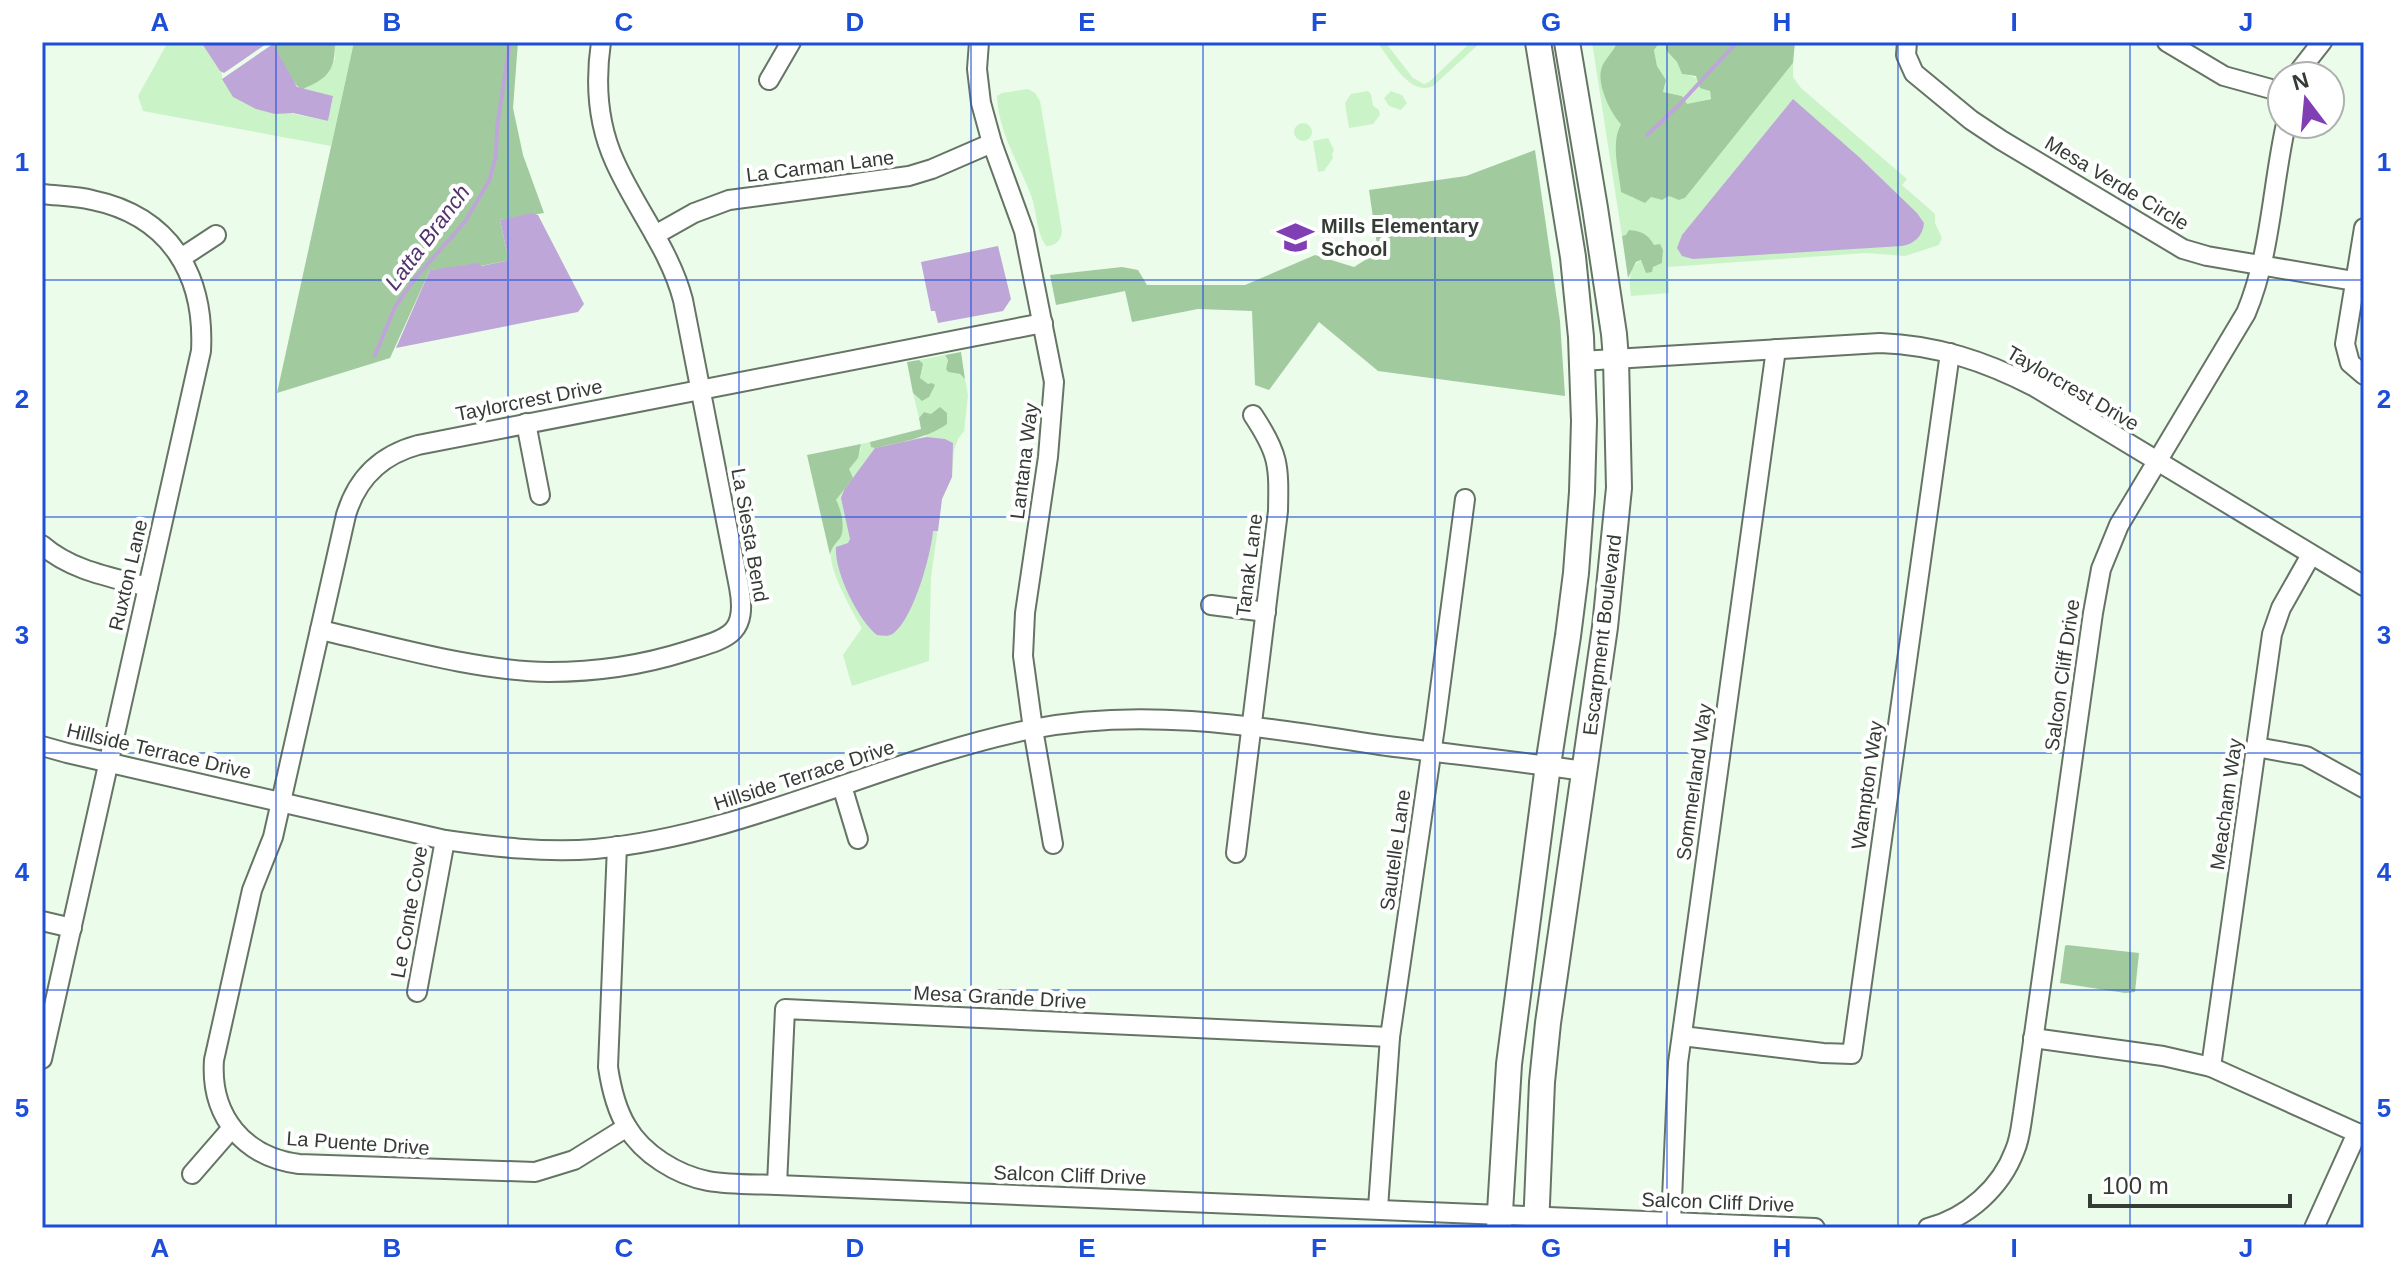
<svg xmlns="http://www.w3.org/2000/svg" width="2406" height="1270" font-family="Arial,sans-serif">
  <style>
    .green { fill: #cbf3c8 }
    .forest { fill: #a1cb9f }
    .water { fill: #bfa6d8 }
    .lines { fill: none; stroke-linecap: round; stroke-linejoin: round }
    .stream { stroke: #bfa6d8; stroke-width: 4 }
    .minor-casing { stroke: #657464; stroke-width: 22 }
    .major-casing { stroke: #657464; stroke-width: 28 }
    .minor { stroke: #fff; stroke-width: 18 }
    .major { stroke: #fff; stroke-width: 24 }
    .grid { fill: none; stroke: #1d4ed8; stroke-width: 2; stroke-opacity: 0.55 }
    .labels { text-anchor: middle; stroke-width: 8; stroke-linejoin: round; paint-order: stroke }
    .street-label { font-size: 20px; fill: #353c35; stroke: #fff }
    .poi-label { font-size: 20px; font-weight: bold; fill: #353c35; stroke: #fff; text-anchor: start }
    .water-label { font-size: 22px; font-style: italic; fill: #52326f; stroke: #fff }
    .neatline { fill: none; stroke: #1d4ed8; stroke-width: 3 }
    .grid-label { font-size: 26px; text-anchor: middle; font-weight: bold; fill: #1d4ed8 }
  </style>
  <rect width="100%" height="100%" fill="#ebfcea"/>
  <g class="green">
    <polygon points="168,42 201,42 222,73 222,79 285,112 328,121 333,96 301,90 310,86 335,59 335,42 354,42 331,146 143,111 138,96"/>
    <path d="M 1377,42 L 1385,42 L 1413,78 L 1424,84 L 1429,82 L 1471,42 L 1481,42 L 1433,86 C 1409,97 1390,58 1377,42 Z"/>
    <path d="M 1592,42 L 1596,45 L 1617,42 C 1614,52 1604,60 1601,70 C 1597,85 1612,115 1622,124 C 1608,149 1619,175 1632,198 L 1651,197 L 1662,200 L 1669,195 L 1679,200 L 1685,198 L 1793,63 L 1793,77 L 1801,88 L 1907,179 L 1902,185 L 1935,214 L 1935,223 L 1942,238 L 1939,245 L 1905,256 L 1866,253 L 1668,267 L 1669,293 L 1631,296 C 1629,283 1628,266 1642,260 L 1653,267 L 1662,263 L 1663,250 L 1654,245 L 1622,236 Z"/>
    <path d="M 1660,42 L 1669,42 L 1667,44 L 1667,50 L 1677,62 L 1682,74 C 1696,76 1710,83 1711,98 L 1687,105 L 1682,96 L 1663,92 L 1666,80 L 1657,66 L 1654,50 Z"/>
    <path d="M 1028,89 L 1035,93 L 1040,101 L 1062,231 C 1061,240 1056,246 1046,246 C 1036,232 1037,213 1032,198 C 1020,165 998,132 997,96 L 1002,93 Z"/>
    <polygon points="1368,91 1371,94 1373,106 1379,110 1380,115 1373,124 1349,128 1345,103 1351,94"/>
    <polygon points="1391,91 1402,95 1407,103 1401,110 1389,106 1384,98"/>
    <circle cx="1303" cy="132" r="9"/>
    <polygon points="1328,138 1334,150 1332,154 1333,158 1324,171 1318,172 1313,141"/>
    <path d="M 945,355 L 948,360 L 946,369 L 948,372 L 960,374 L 965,379 L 968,395 L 964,431 L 958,439 L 954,450 L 952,477 L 942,499 L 931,577 L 929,661 L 852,686 L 843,655 L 862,628 C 852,611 829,571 831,552 C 831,544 837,543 840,536 C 846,526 840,510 836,500 L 844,490 L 848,470 L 861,450 L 861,444 L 870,442 L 871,447 L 926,437 L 931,414 L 924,412 L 919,418 L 913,393 L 922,401 L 928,385 L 923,382 L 920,378 L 923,365 L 919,360 Z"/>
  </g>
  <g class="forest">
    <path d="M 270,42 L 335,42 C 335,72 328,78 301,90 C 288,78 281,56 270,42 Z"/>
    <polygon points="354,42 518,42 513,108 523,155 544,213 500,220 508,257 506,261 480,266 430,270 390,358 277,393"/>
    <path d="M 1617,42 L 1660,42 L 1654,50 L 1657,66 L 1666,80 L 1663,92 L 1682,96 L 1687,104 L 1711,99 L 1710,91 L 1700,88 L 1696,76 L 1682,74 L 1677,62 L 1666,50 L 1666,44 L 1669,42 L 1795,42 L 1793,63 L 1685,198 L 1679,200 L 1669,196 L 1662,200 L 1651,197 L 1645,203 L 1621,192 C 1619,168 1610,146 1621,124 C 1611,114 1597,85 1601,70 C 1603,60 1614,52 1617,42 Z"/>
    <polygon points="1535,150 1560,321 1565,396 1378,371 1319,322 1269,390 1255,385 1252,311 1198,309 1132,322 1125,291 1056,305 1050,275 1122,267 1138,270 1147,285 1245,285 1315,255 1354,267 1378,252 1369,190 1466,176"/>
    <path d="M 1629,230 C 1641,231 1648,234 1654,245 L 1660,244 L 1663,250 L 1662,263 L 1653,267 L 1652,272 L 1646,273 L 1641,260 L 1636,262 L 1628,278 L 1622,236 L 1626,235 Z"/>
    <polygon points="961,352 965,379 960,374 948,372 946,369 948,360 945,355"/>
    <polygon points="919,360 923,364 920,378 928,384 932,383 935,385 929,397 922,401 913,393 907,362"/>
    <path d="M 940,407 L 947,413 L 947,424 C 926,439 900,442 875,448 L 871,447 L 870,442 L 921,429 L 919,418 L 924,412 L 931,414 Z"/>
    <path d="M 861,444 L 858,458 L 849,469 L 853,478 L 836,500 C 841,509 846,529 840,538 C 835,545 832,546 830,555 L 807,455 Z"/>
    <polygon points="2067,945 2139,953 2135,992 2125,993 2060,983 2065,946"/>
  </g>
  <g class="water">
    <polygon points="201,42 269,42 224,73 220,71"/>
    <polygon points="273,44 297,87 333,96 328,121 293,113 275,114 256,109 233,97 222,79"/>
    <path d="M 1793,99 L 1859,157 L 1917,213 L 1924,223 C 1923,236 1914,244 1902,246 L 1693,259 L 1682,256 L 1677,248 L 1682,235 Z"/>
    <polygon points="532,213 538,215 582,300 584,304 578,312 396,348 430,270 479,263 481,266 506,261 508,257 500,220"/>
    <polygon points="998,246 1011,299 1003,311 938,323 935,311 931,311 921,262"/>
    <path d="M 926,437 L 945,439 L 953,443 L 952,477 L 942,499 L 938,531 L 933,531 C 931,555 914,616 895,632 C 890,637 884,636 877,635 C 858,620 834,571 836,547 L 848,543 L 850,539 L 841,498 L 844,490 L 875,448 Z"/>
  </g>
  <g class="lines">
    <g class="stream">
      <polyline points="1647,135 1679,105 1737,42"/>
      <polyline points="375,355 395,307 416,277 464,223 489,181 496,156 497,127 510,42"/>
    </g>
    <defs>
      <g id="minor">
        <polyline points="979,42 977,69 981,103 992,143 1024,231 1054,382 1048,457 1025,613 1023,656 1033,729 1053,844"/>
        <polyline points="1907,42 1906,55 1914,73 1971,120 2001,140 2183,249 2207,256 2354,281"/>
        <polyline points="2167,42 2224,76 2282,92"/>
        <polyline points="2300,70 2322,42"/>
        <polyline points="769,80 791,42"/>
        <path d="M 42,194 C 58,196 76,196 92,200 C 170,216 205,275 201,351 L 42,1059"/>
        <polyline points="2364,228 2345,344 2350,363 2364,375"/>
        <polyline points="655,235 694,213 729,200 909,176 932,169 992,143"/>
        <polyline points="181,258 216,235"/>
        <path d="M 1581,361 L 1880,343 C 1936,345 1985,361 2035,387 L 2364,586"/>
        <polyline points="526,423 540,495"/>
        <path d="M 42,545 C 72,571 111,577 148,587"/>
        <polyline points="1211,605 1266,612"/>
        <path d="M 320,630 C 392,646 476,671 549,672 C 596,672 643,665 687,651 C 728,638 748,635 739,587 L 683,300 C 670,250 636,209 615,162 C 598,125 595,83 601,42"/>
        <path d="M 42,746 L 67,753 L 445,840 C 494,847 545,853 595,849 C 747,835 883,759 1032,729 C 1147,706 1266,728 1380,745 C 1448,754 1516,761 1584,771"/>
        <polyline points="2256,747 2306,756 2364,788"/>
        <polyline points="842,786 858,839"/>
        <path d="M 617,846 L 608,1067 C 611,1087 616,1109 627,1127 C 643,1154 677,1175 708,1181 C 731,1185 754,1184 777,1185 L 1815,1228"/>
        <path d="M 1236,853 L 1278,511 C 1279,465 1279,454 1253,415"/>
        <polyline points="42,921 72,928"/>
        <polyline points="417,992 445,840"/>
        <polyline points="1682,1036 1823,1053 1852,1054 1950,353"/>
        <polyline points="2033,1038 2163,1056 2211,1067 2364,1136"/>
        <polyline points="2211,1067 2272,634 2281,608 2311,555"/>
        <path d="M 627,1127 L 574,1160 L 535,1172 L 299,1164 C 244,1157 210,1116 214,1060 L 252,890 L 273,837 L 346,515 C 357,478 381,455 418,445 L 1043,323"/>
        <polyline points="192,1174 232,1128"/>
        <polyline points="777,1185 785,1009 1390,1037"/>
        <polyline points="1378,1208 1390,1037 1435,727 1465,499"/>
        <polyline points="1671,1222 1678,1063 1776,349"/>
        <path d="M 1928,1228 C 1967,1218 2001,1188 2015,1150 C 2020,1139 2021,1125 2023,1113 L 2093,613 L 2101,569 L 2119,525 L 2246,313 C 2271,254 2272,186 2286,124"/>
        <polyline points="2314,1228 2357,1133"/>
      </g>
      <g id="major">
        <polyline points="1499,1228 1509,1064 1548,765 1568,636 1576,573 1582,492 1584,421 1581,337 1573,257 1538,42"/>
        <polyline points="1536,1228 1542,1082 1548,1023 1605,627 1619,488 1616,359 1614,334 1595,208 1567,42"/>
      </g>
    </defs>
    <use href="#minor" class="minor-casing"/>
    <use href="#major" class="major-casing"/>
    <use href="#minor" class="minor"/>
    <use href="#major" class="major"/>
  </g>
  <path class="grid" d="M 276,42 L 276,1228M 508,42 L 508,1228M 739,42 L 739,1228M 971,42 L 971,1228M 1203,42 L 1203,1228M 1435,42 L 1435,1228M 1667,42 L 1667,1228M 1898,42 L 1898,1228M 2130,42 L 2130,1228M 42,280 L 2364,280M 42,517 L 2364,517M 42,753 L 2364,753M 42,990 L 2364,990"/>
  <defs>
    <symbol id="school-bare" viewBox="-9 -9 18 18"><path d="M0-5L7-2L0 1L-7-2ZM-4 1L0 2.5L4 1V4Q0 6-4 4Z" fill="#813fb4" stroke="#fff" stroke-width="2.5" paint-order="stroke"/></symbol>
  </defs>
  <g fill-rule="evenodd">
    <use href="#school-bare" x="1270" y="212" width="51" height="51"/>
  </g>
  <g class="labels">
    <g class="street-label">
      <text transform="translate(820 166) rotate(-7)" y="7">La Carman Lane</text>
      <text transform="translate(2117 183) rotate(31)" y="7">Mesa Verde Circle</text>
      <text transform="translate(2073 388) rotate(30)" y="7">Taylorcrest Drive</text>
      <text transform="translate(529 400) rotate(-11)" y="7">Taylorcrest Drive</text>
      <text transform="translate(1024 461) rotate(-83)" y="7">Lantana Way</text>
      <text transform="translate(750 535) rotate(80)" y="7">La Siesta Bend</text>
      <text transform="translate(1249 565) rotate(-83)" y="7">Tanak Lane</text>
      <text transform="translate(128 575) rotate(-77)" y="7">Ruxton Lane</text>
      <text transform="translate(1602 635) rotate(-83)" y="7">Escarpment Boulevard</text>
      <text transform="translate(2062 675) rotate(-82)" y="7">Salcon Cliff Drive</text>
      <text transform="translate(159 751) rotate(13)" y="7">Hillside Terrace Drive</text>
      <text transform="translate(804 775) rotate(-18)" y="7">Hillside Terrace Drive</text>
      <text transform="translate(1694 782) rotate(-82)" y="7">Sommerland Way</text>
      <text transform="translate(1867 785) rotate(-82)" y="7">Wampton Way</text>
      <text transform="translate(2226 804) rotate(-82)" y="7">Meacham Way</text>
      <text transform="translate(1395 850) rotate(-82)" y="7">Sautelle Lane</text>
      <text transform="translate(409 912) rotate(-80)" y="7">Le Conte Cove</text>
      <text transform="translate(1000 997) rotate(3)" y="7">Mesa Grande Drive</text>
      <text transform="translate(358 1143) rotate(4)" y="7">La Puente Drive</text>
      <text transform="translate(1070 1175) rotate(2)" y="7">Salcon Cliff Drive</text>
      <text transform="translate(1718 1202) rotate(2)" y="7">Salcon Cliff Drive</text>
    </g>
    <g class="poi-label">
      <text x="1321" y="233">Mills Elementary<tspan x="1321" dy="23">School</tspan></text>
    </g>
    <g class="water-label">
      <text transform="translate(427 237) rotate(-53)" y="8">Latta Branch</text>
    </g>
  </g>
  <rect width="2406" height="1270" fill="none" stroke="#ffffff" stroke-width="88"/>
  <g transform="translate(2306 100) rotate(344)"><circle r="38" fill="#ffffff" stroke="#aeb1ae" stroke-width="2"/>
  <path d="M0-6L14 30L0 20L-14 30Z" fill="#813fb4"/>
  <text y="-12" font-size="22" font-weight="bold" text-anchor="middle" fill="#353c35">N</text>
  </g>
  <path d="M2090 1194v12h200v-12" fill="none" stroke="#353c35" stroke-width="4"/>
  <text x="2102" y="1194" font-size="24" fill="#353c35" stroke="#ffffff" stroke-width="6" paint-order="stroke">100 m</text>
  <rect x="44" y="44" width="2318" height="1182" class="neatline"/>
  <g class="grid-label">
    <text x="160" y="31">A</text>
    <text x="392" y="31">B</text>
    <text x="624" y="31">C</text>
    <text x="855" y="31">D</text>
    <text x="1087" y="31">E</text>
    <text x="1319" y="31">F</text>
    <text x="1551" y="31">G</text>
    <text x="1782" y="31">H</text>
    <text x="2014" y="31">I</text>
    <text x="2246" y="31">J</text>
    <text x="22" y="171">1</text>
    <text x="2384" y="171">1</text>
    <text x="22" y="408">2</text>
    <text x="2384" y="408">2</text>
    <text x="22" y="644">3</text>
    <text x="2384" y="644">3</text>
    <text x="22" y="881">4</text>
    <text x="2384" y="881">4</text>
    <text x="22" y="1117">5</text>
    <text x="2384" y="1117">5</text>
    <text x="160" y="1257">A</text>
    <text x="392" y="1257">B</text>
    <text x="624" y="1257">C</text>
    <text x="855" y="1257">D</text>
    <text x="1087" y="1257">E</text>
    <text x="1319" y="1257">F</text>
    <text x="1551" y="1257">G</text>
    <text x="1782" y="1257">H</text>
    <text x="2014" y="1257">I</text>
    <text x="2246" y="1257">J</text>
  </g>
</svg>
